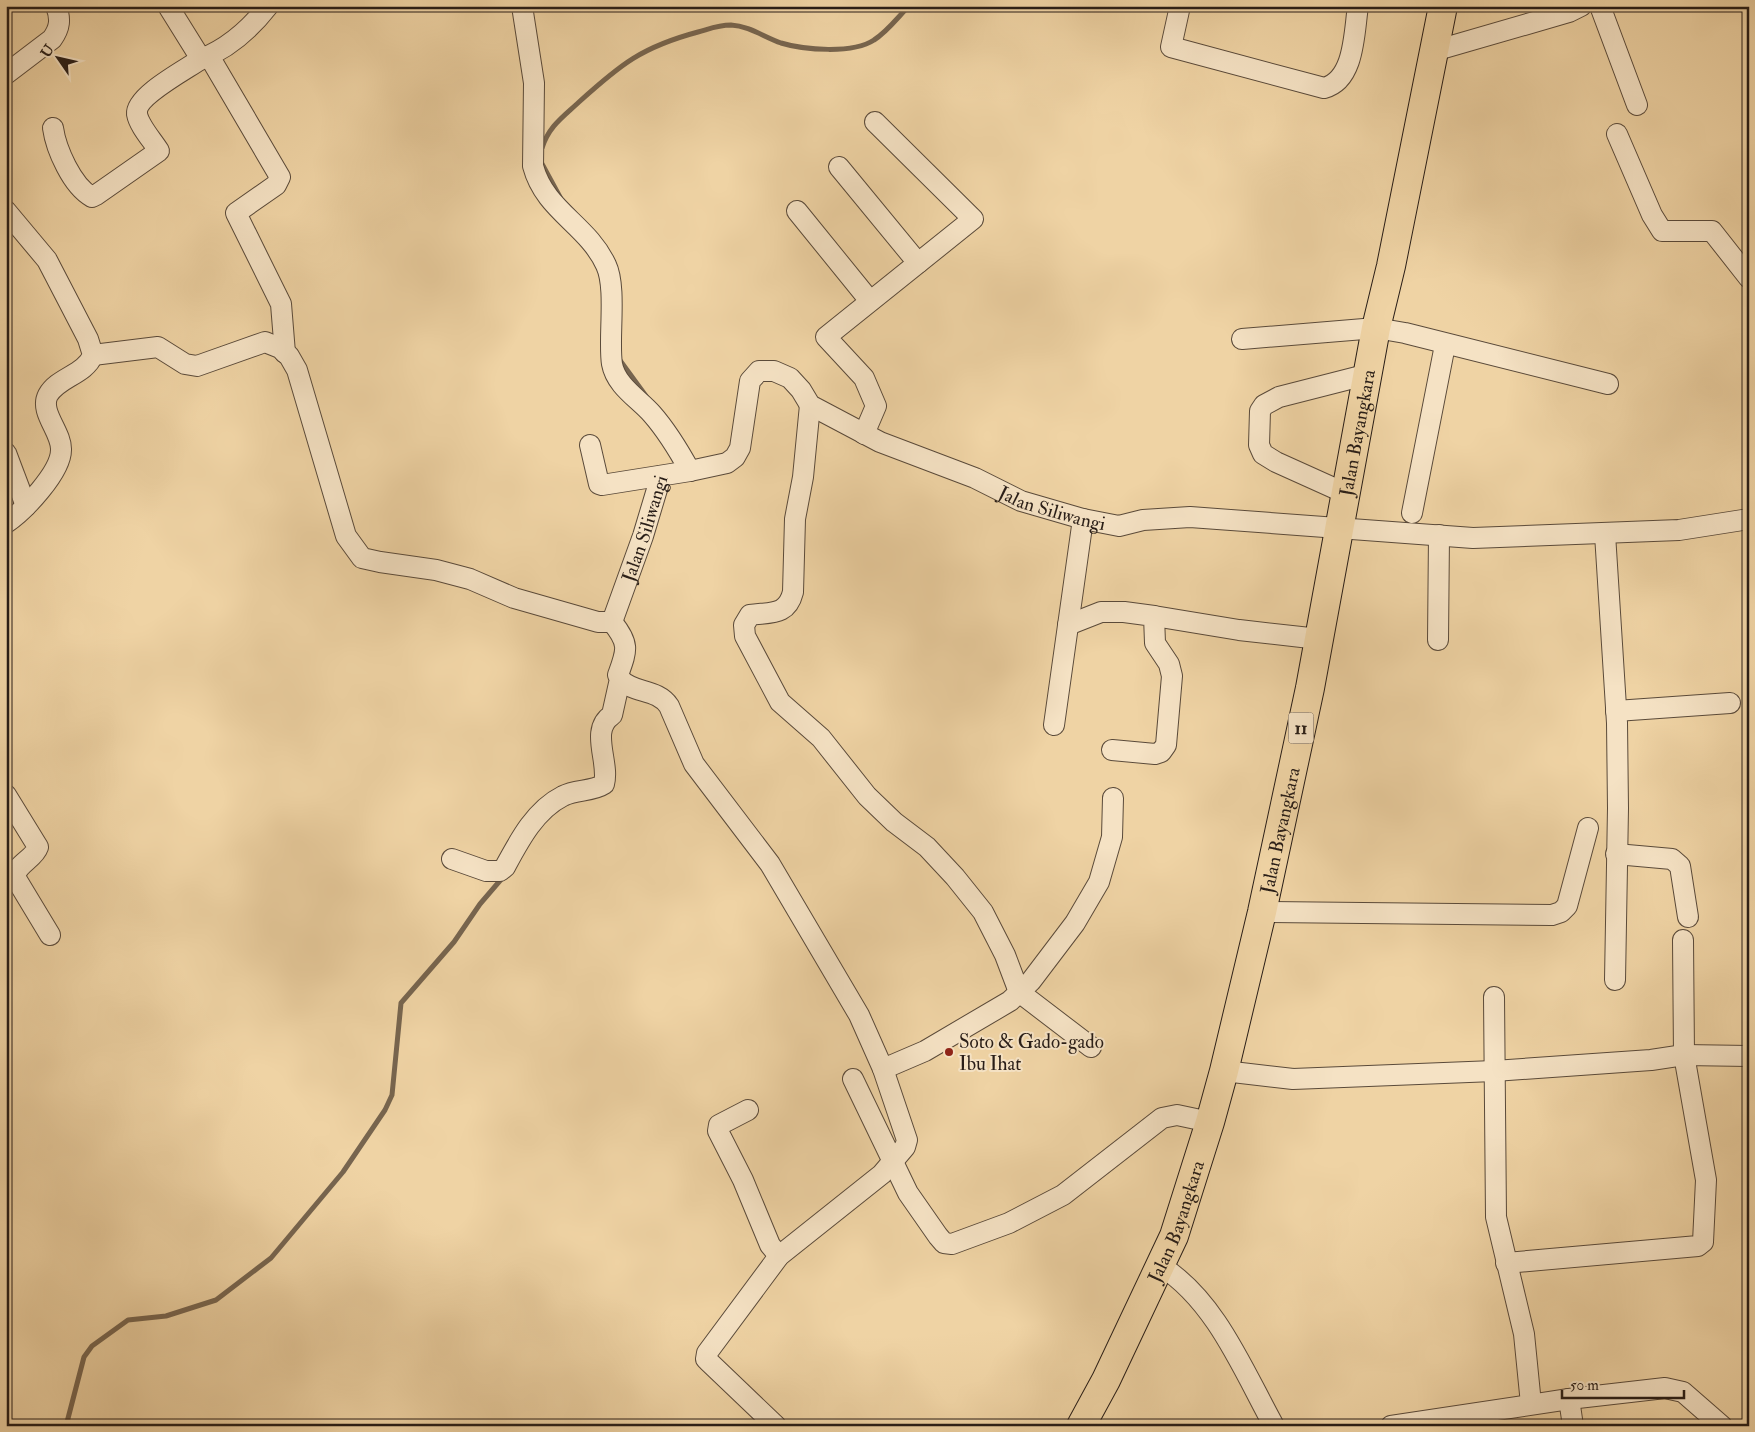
<svg xmlns="http://www.w3.org/2000/svg" width="1755" height="1432" font-family="'IM FELL Double Pica',serif">
  <style>
    .lines { fill: none; stroke-linecap: round; stroke-linejoin: round }
    .stream { stroke: #77654f; stroke-width: 5 }
    .minor-casing { stroke: #5a4a3a; stroke-width: 22 }
    .highway-casing { stroke: #281d17; stroke-width: 30 }
    .minor { stroke: #f5e2c4; stroke-width: 20 }
    .highway { stroke: #efd3a4; stroke-width: 28 }
    .poi-dot { fill: #8f2418; stroke: #f5e2c4; stroke-width: 2 }
    .labels { text-anchor: middle; stroke-width: 4; stroke-linejoin: round; paint-order: stroke }
    .shield { fill: #f5e2c4; stroke: #66584b; stroke-width: 1 }
    .shield-label { font-size: 18px; font-weight: bold; fill: #281d17 }
    .street-label { font-size: 19px; fill: #281d17; stroke: #f5e2c4 }
    .poi-label { font-size: 19px; fill: #281d17; stroke: #f5e2c4; text-anchor: start }
  </style>
  <rect width="100%" height="100%" fill="#efd3a4"/>
  <filter id="stains"><feTurbulence type="fractalNoise" baseFrequency=".004" numOctaves="4"/><feColorMatrix values="0 0 0 0 .2 0 0 0 0 .09 0 0 0 0 .02 0 0 0 .5 -.17"/></filter>
  <radialGradient id="worn" r=".72"><stop offset=".6" stop-color="#630" stop-opacity="0"/><stop offset="1" stop-color="#630" stop-opacity=".3"/></radialGradient>
  <g class="lines">
    <g class="stream">
      <path d="M 542,148 C 549,126 563,117 579,102 C 621,64 642,47 698,32 C 709,29 718,25 731,25 C 749,26 764,37 781,43 C 804,50 853,54 874,40 C 887,32 898,17 909,6"/>
      <polyline points="541,162 560,197"/>
      <polyline points="619,359 646,396"/>
      <polyline points="66,1426 84,1357 92,1346 128,1320 166,1316 216,1300 271,1258 343,1172 385,1110 392,1095 401,1003 454,942 480,904 504,876"/>
    </g>
    <defs>
      <g id="minor">
        <path d="M 168,6 L 201,59 C 229,48 250,29 268,6"/>
        <path d="M 522,6 L 534,83 L 533,166 C 545,211 587,224 606,265 C 617,288 608,339 612,364 C 616,386 639,399 652,414 C 667,431 679,451 690,471"/>
        <path d="M 1180,6 L 1171,47 L 1324,88 C 1355,80 1354,32 1358,6"/>
        <polyline points="1600,6 1637,105"/>
        <polyline points="1434,51 1569,12 1581,6"/>
        <polyline points="209,56 280,177 276,185 236,213 281,304 285,353"/>
        <path d="M 6,74 L 52,39 C 60,28 61,19 56,6"/>
        <path d="M 53,128 C 56,149 72,186 92,197 L 96,195 L 159,151 C 153,141 139,126 137,114 C 135,96 187,69 201,59"/>
        <polyline points="1617,134 1652,215 1662,231 1712,231 1749,278"/>
        <polyline points="839,167 918,263"/>
        <path d="M 6,211 L 47,260 L 88,339 L 93,355 C 85,375 58,377 48,395 C 39,412 62,432 61,450 C 61,472 24,511 6,523"/>
        <polyline points="797,211 870,301"/>
        <polyline points="1242,339 1376,328 1405,333 1608,384"/>
        <polyline points="93,355 158,347 185,364 197,366 265,342 280,348 289,356 297,370 346,536 362,558 380,562 436,570 470,579 514,598 598,622 612,622"/>
        <path d="M 810,405 L 803,477 L 795,519 L 793,592 C 787,616 771,612 750,615 L 744,625 L 745,636 L 780,702 L 821,738 L 867,796 L 894,822 L 927,847 L 955,877 L 983,912 L 1005,955 L 1019,992 L 1091,1047"/>
        <polyline points="864,434 876,406 864,378 826,337 973,219 875,122"/>
        <path id="s1" d="M 590,445 L 599,484 L 602,485 L 690,471 L 727,463 L 735,457 L 740,448 L 750,381 L 759,371 L 774,371 L 790,378 L 801,390 L 810,405 L 880,442 L 975,478 L 1021,501 L 1083,519 L 1119,526 L 1143,520 L 1190,517 L 1473,538 L 1679,530 L 1749,519"/>
        <polyline points="6,453 26,506"/>
        <polyline points="1347,494 1276,462 1263,454 1259,445 1260,411 1264,405 1279,397 1369,374"/>
        <polyline points="1412,513 1445,345"/>
        <polyline points="1605,534 1617,723 1618,808 1615,980"/>
        <polyline points="1154,616 1239,630 1319,639"/>
        <path id="s2" d="M 612,622 L 643,536 L 661,476"/>
        <polyline points="1068,625 1101,612 1124,612 1154,616 1155,643 1169,664 1172,676 1166,745 1161,752 1155,754 1112,750"/>
        <polyline points="1438,640 1439,535"/>
        <path d="M 620,679 C 633,694 657,688 669,706 L 694,764 L 770,864 L 859,1015 L 883,1069 L 907,1140 L 905,1147 L 882,1174 L 779,1256 L 707,1353 L 706,1359 L 708,1361 L 776,1426"/>
        <polyline points="1616,711 1730,703"/>
        <polyline points="1054,725 1083,519"/>
        <path d="M 6,795 L 38,847 C 34,859 16,864 15,877 L 50,935"/>
        <polyline points="1616,854 1672,859 1680,866 1688,917"/>
        <path d="M 452,859 L 486,871 L 500,871 L 505,867 C 519,841 535,810 563,796 C 576,789 592,792 604,784 C 610,762 589,730 612,715 L 620,679 L 618,675 C 627,650 630,644 612,622"/>
        <polyline points="1262,912 1552,915 1561,912 1567,906 1588,828"/>
        <polyline points="1494,997 1496,1217 1524,1334 1531,1404"/>
        <polyline points="883,1069 925,1051 1010,1001 1031,981 1075,923 1099,882 1112,837 1113,798"/>
        <polyline points="1224,1071 1293,1079 1494,1071 1651,1060 1684,1055 1749,1056"/>
        <polyline points="853,1079 908,1193 938,1236 944,1243 952,1244 1009,1223 1063,1195 1162,1118 1177,1115 1210,1122"/>
        <polyline points="748,1110 719,1125 718,1131 743,1180 770,1245 779,1256"/>
        <polyline points="1506,1263 1698,1246 1703,1242 1706,1180 1684,1055 1683,940"/>
        <path d="M 1161,1266 C 1216,1301 1243,1370 1274,1426"/>
        <polyline points="1569,1399 1573,1426"/>
        <polyline points="1391,1426 1569,1399 1665,1388 1683,1392 1722,1426"/>
      </g>
      <g id="highway">
        <path id="s3" d="M 1081,1426 L 1106,1380 L 1174,1236 L 1210,1122 L 1224,1071 L 1262,912 L 1310,688 L 1376,328 L 1391,266 L 1443,6"/>
      </g>
    </defs>
    <use href="#minor" class="minor-casing"/>
    <use href="#highway" class="highway-casing"/>
    <use href="#minor" class="minor"/>
    <use href="#highway" class="highway"/>
  </g>
  <circle class="poi-dot" cx="949" cy="1052" r="5"/>
  <g class="labels">
    <rect class="shield" x="1288.5" y="712.5" width="25" height="31" rx="4"/>
    <g class="shield-label">
      <text x="1301" y="734">11</text>
    </g>
    <g class="street-label">
      <text dy="7" stroke="none"><textPath href="#s3" startOffset="1036">Jalan Bayangkara</textPath></text>
      <text dy="7" stroke="none"><textPath href="#s1" startOffset="602">Jalan Siliwangi</textPath></text>
      <text dy="7" stroke="none"><textPath href="#s2" startOffset="99">Jalan Siliwangi</textPath></text>
      <text dy="7" stroke="none"><textPath href="#s3" startOffset="631">Jalan Bayangkara</textPath></text>
      <text dy="7" stroke="none"><textPath href="#s3" startOffset="226">Jalan Bayangkara</textPath></text>
    </g>
    <g class="poi-label">
      <text x="959" y="1048">Soto &amp; Gado-gado<tspan x="959" dy="22">Ibu Ihat</tspan></text>
    </g>
  </g>
  <rect width="1755" height="1432" fill="none" stroke="#efd3a4" stroke-width="25"/>
  <rect x="8" y="8" width="1740" height="1417" fill="none" stroke="#281d17" stroke-width="2.5"/>
  <rect x="12" y="12" width="1730" height="1407" fill="none" stroke="#281d17"/>
  <g transform="translate(58 58) rotate(304)" stroke="#f5e2c4" stroke-width="4" paint-order="stroke">
  <path d="M0-4L9 19L0 12L-9 19Z" fill="#281d17"/>
  <text y="-8" font-size="14" font-weight="bold" text-anchor="middle" fill="#281d17">U</text>
  </g>
  <path d="M1562 1390v8h122v-8" fill="none" stroke="#281d17" stroke-width="2.5"/>
  <text x="1570" y="1390" font-size="15" fill="#281d17" stroke="#f5e2c4" stroke-width="4" paint-order="stroke">50 m</text>
  <rect width="100%" height="100%" filter="url(#stains)"/>
  <rect width="100%" height="100%" fill="url(#worn)"/>
</svg>
